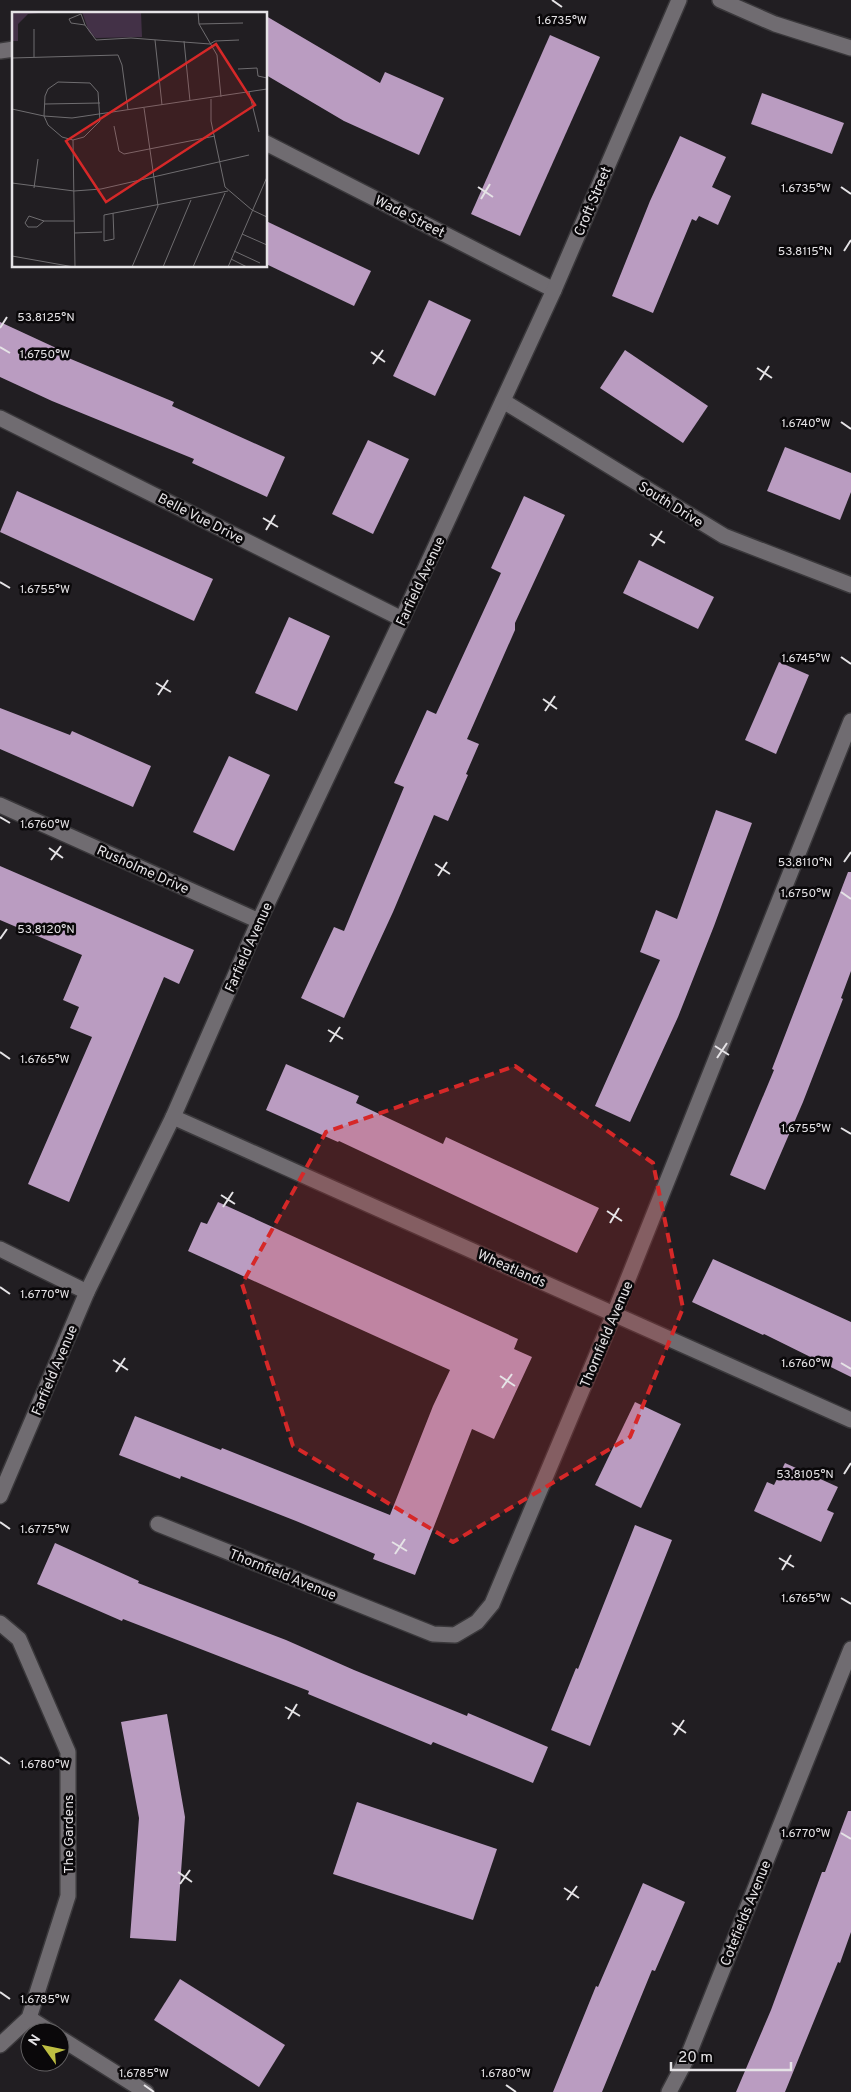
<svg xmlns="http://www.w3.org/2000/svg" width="851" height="2092" font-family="Overpass,sans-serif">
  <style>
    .building { fill: #ba9cc1 }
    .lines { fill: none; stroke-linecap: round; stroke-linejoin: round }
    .minor-casing { stroke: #3a383b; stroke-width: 18 }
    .minor { stroke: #706c71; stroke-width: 15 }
    .marked { fill: #d62828; fill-opacity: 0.2; stroke: #d62828; stroke-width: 4; stroke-dasharray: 10 6; stroke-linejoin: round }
    .ticks { fill: none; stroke: #e5e3e6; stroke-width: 2 }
    .labels { text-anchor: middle; stroke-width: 5; stroke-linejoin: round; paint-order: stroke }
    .street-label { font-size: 14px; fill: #e5e3e6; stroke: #0a080a }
    .inset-road { fill: none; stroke: #6f6d70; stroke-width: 1 }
    .view { fill: #d62828; fill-opacity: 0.15; stroke: #d62828; stroke-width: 2.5 }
    .inset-edge { fill: none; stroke: #e5e3e6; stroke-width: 2.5 }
    .ticks-label { font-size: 12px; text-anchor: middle; fill: #e5e3e6; stroke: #0a080a; stroke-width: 5; stroke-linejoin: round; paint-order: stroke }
  </style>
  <rect width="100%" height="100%" fill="#211e22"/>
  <g class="building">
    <polygon points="266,16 380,83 385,72 444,98 419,155 344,121 266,75"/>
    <polygon points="550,35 600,57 520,236 471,214"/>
    <polygon points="762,93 844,123 832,154 751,124"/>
    <polygon points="680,136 726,157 712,187 731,196 718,225 699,216 696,221 692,219 653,313 612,296 650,201"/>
    <polygon points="266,221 371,271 354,306 266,264"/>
    <polygon points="429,300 471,320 435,396 393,376"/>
    <polygon points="0,322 67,353 66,357 174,402 172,406 285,457 267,497 192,463 194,459 52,401 0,377"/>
    <polygon points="625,350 708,406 683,443 600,388"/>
    <polygon points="368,440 409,459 373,534 332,514"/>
    <polygon points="785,447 851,473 851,492 840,520 767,491"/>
    <polygon points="17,491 213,579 194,621 0,532"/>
    <polygon points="524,496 565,515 515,623 515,630 467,739 479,744 466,774 468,775 448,821 434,815 393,912 344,1018 301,998 334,927 344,931 404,787 394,783 427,710 436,714 501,573 491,568"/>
    <polygon points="639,560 714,597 698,629 623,593"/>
    <polygon points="289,617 330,636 297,711 255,693"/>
    <polygon points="779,662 809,675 776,754 745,740"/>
    <polygon points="0,708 70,735 72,731 151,766 133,807 0,749"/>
    <polygon points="229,756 270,775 234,851 193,832"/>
    <polygon points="716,810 752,823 714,926 678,1017 630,1122 595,1106 660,960 640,952 656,910 677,919"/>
    <polygon points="0,866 194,950 179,984 164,977 69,1202 28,1184 92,1037 70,1028 79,1007 63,1000 82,955 0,920"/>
    <polygon points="848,872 851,872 851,971 841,998 843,999 803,1102 765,1190 730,1175 774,1070 772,1069"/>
    <polygon points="286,1064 359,1096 356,1103 443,1144 446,1137 599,1208 577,1253 339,1141 338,1142 266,1110"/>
    <polygon points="218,1202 518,1339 514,1349 532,1357 494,1439 472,1429 415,1575 373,1559 375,1554 296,1521 181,1476 180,1479 119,1455 135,1416 221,1450 222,1448 390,1515 433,1406 450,1370 188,1251 201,1222 207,1224"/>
    <polygon points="713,1259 851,1322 851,1377 764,1334 763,1335 692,1302"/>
    <polygon points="635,1402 681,1424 641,1508 595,1485"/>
    <polygon points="785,1463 838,1487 827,1510 834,1513 821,1542 754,1511 767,1482 774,1485"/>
    <polygon points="635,1525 672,1540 590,1746 551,1730 576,1668 578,1669"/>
    <polygon points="55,1543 139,1581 138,1583 286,1640 354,1670 467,1716 468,1713 548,1747 533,1783 433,1742 431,1745 308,1694 309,1691 123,1619 122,1621 37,1584"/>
    <polygon points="167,1714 185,1817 176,1941 130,1938 139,1818 121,1722"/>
    <polygon points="357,1802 497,1849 473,1920 333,1874"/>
    <polygon points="848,1811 851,1811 851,1932 840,1963 838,1962 785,2092 736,2092 771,2010 822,1872 825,1872"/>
    <polygon points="643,1883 685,1902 655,1971 652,1970 602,2092 553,2092 596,1986 598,1987"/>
    <polygon points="180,1979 285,2045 259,2087 154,2020"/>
  </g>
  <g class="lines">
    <defs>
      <g id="minor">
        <polyline points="720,0 775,24 851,48"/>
        <polyline points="0,51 14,49"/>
        <polyline points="266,143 554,290"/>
        <polyline points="503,401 724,536 851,585"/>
        <polyline points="0,418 402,619"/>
        <polyline points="0,805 259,921"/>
        <polyline points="173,1117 851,1420"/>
        <polyline points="0,1249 87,1292"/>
        <polyline points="0,1496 87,1292 173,1117 259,921 402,619 554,290 679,0"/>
        <polyline points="158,1524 433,1634 455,1635 477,1622 492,1604 614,1314 851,721"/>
        <polyline points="0,1623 19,1639 68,1752 68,1896 29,2018 0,2045"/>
        <polyline points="29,2018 51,2032"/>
        <polyline points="60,2038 146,2092"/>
        <polyline points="669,2092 688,2056 851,1649"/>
      </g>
    </defs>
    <use href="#minor" class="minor-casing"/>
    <use href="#minor" class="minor"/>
  </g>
  <path class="marked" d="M 515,1066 L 653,1163 L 683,1308 L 630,1437 L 453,1542 L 293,1446 L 242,1284 L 326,1132 Z"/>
  <path class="ticks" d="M 552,0 L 562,7M 478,187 L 493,197M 841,187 L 851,194M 481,199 L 490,184M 844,251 L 851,240M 0,328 L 7,317M 0,347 L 10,353M 371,352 L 385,362M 373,364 L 383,350M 757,368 L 772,378M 760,380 L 769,366M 841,422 L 851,429M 263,518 L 278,527M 266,530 L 275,515M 650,534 L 665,543M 652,546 L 662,531M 0,582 L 10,588M 841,657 L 851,664M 156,683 L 171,692M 158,695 L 168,680M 543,699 L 557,709M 545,711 L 555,696M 0,817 L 10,823M 49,848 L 63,858M 51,860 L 61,846M 844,862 L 851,852M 435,864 L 450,874M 438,876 L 447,862M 841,892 L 851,899M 0,939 L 7,929M 328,1030 L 343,1039M 330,1042 L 340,1027M 715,1046 L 729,1055M 0,1052 L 10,1059M 717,1058 L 727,1043M 841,1128 L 851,1134M 221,1195 L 235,1204M 223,1207 L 233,1192M 607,1211 L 622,1221M 610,1223 L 619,1208M 0,1287 L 10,1294M 113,1360 L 128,1370M 841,1363 L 851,1369M 116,1372 L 125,1358M 500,1376 L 515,1386M 502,1388 L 512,1374M 844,1474 L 851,1463M 0,1522 L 10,1529M 392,1542 L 407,1551M 395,1554 L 405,1539M 779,1558 L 794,1567M 782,1570 L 791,1555M 841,1598 L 851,1604M 285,1707 L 300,1716M 288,1719 L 297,1704M 672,1723 L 686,1733M 674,1735 L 684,1720M 0,1757 L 10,1764M 841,1833 L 851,1839M 178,1872 L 192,1882M 180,1884 L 190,1870M 564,1888 L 579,1898M 567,1900 L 577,1886M 0,1992 L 10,1999M 144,2085 L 154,2092M 506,2085 L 516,2092"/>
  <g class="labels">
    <g class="street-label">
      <text transform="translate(592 201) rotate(-67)" y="5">Croft Street</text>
      <text transform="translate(410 216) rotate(27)" y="5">Wade Street</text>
      <text transform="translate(671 504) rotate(32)" y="5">South Drive</text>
      <text transform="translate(201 518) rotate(27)" y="5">Belle Vue Drive</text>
      <text transform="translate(420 581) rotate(-65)" y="5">Farfield Avenue</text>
      <text transform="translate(143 869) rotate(24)" y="5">Rusholme Drive</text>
      <text transform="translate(248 947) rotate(-66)" y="5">Farfield Avenue</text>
      <text transform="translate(512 1268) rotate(24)" y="5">Wheatlands</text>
      <text transform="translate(606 1334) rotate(-67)" y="5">Thornfield Avenue</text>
      <text transform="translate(54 1370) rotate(-67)" y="5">Farfield Avenue</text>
      <text transform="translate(283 1574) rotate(22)" y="5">Thornfield Avenue</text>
      <text transform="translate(68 1834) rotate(-90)" y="5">The Gardens</text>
      <text transform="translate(745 1913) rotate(-68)" y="5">Cotefields Avenue</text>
    </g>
  </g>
  <g transform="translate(12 12)">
    <rect width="255" height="255" fill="#211e22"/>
    <path d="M 0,0 L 37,0 L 16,2 L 6,12 L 6,29 L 0,29 ZM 70,0 L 129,0 L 130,25 L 84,26 L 77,20 Z" fill="#433147"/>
    <path class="inset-road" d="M 186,0 L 187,12 L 231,11M 187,12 L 205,43 L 209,85M 73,13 L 69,2 L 57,7 L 59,11 L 73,13 L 84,28 L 119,26 L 198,32M 22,17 L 22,45M 143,28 L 150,93M 172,29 L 178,89M 198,32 L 203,29 L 227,28M 0,46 L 106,43 L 110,53 L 116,98M 226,57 L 245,56 L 246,64 L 255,66M 46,70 L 78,71 L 86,80 L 88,109 L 72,125 L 61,128 L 50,125 L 36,113 L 32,104 L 33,84 L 36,77 ZM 237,80 L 247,120M 199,87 L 199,109 L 213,175 L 240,198 L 255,205M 33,92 L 88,91M 0,97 L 32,104 L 60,106 L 255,77M 102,114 L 107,139 L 112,142 L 203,124M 61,128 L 63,255M 0,171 L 62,179 L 89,177 L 237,143M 22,176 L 26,147M 101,201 L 102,227 L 92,229 L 92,203 L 216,179M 32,209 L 17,204 L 13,211 L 16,215 L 25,215 L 32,209 L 62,209M 62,221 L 90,220M 230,222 L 255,233M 222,239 L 248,251M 0,244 L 62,255M 219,247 L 235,255M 120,255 L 146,194 L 132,96M 151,255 L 179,188M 181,255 L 213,181M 216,255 L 255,165"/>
    <path class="view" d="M 204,32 L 243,93 L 94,190 L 54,129 Z"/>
    <rect width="255" height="255" class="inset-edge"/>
  </g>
  <g class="ticks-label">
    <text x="562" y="24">1.6735°W</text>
    <text x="806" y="192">1.6735°W</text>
    <text x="805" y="255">53.8115°N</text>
    <text x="46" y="321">53.8125°N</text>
    <text x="45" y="358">1.6750°W</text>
    <text x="806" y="427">1.6740°W</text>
    <text x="45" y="593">1.6755°W</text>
    <text x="806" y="662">1.6745°W</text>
    <text x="45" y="828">1.6760°W</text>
    <text x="805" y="866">53.8110°N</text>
    <text x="806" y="897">1.6750°W</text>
    <text x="46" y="933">53.8120°N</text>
    <text x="45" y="1063">1.6765°W</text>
    <text x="806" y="1132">1.6755°W</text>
    <text x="45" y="1298">1.6770°W</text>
    <text x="806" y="1367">1.6760°W</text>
    <text x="805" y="1478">53.8105°N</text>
    <text x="45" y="1533">1.6775°W</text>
    <text x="806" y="1602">1.6765°W</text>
    <text x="45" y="1768">1.6780°W</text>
    <text x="806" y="1837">1.6770°W</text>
    <text x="45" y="2003">1.6785°W</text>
    <text x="144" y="2077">1.6785°W</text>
    <text x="506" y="2077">1.6780°W</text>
  </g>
  <g transform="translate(45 2047) rotate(303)"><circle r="24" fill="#0a080a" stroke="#626062"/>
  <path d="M0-4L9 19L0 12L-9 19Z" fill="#bebf42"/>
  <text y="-8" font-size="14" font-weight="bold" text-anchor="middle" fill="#e5e3e6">N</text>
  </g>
  <path d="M671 2062v8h120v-8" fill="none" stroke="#e5e3e6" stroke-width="2.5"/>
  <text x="678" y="2062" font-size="15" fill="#e5e3e6" stroke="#0a080a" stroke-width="4" paint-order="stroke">20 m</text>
</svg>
